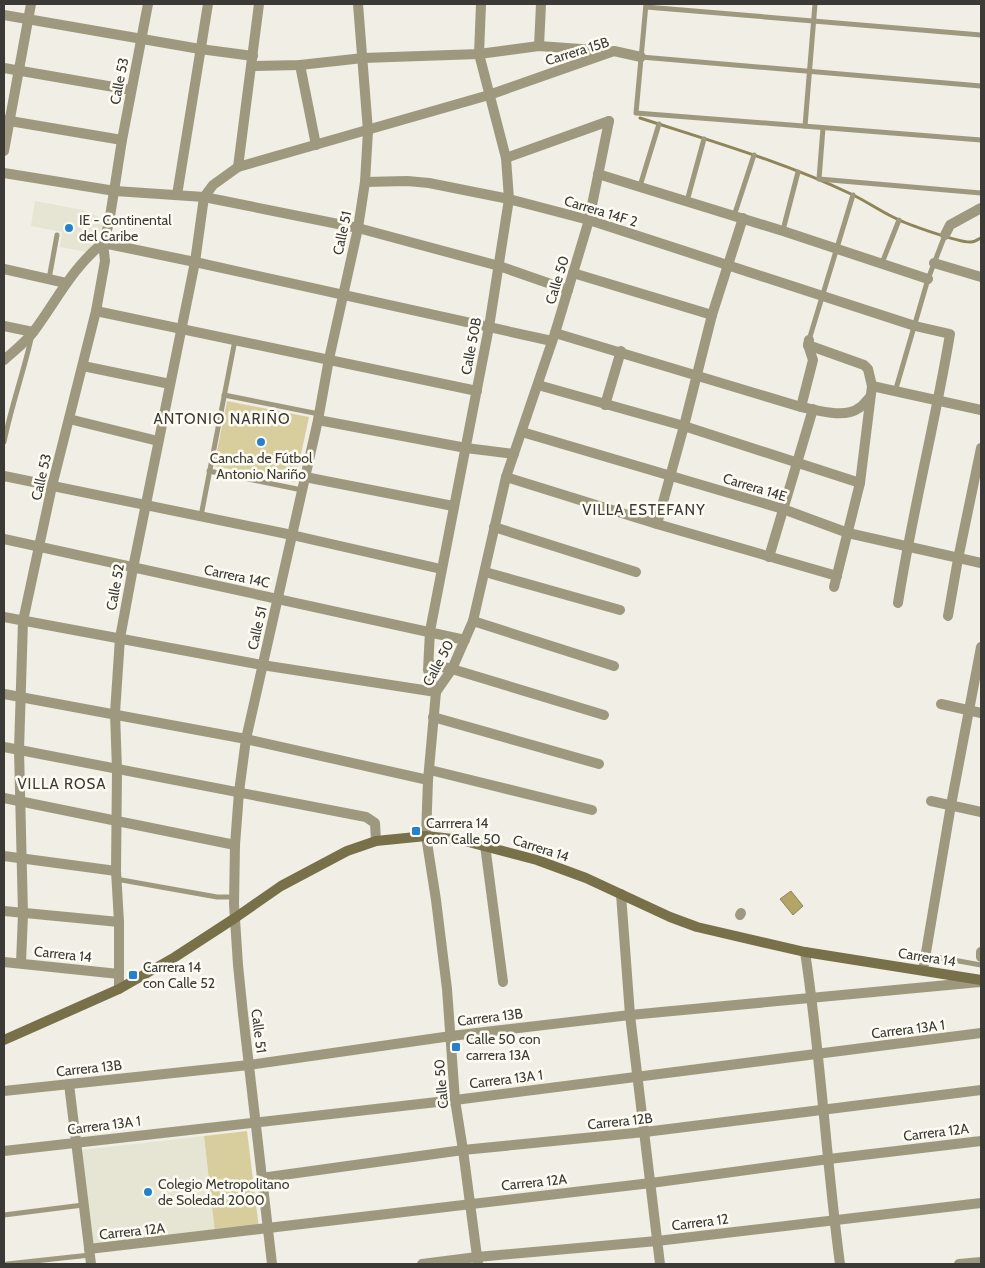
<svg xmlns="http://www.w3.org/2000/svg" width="985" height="1268" font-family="Cabin,sans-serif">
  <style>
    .built { fill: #e6e4d3 }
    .green { fill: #d8ce9d }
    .water { fill: #b2a566; stroke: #8e8558 }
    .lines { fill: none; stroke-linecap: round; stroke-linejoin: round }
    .stream { stroke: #8e8558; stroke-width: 3 }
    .service { stroke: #9e997e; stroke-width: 5 }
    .minor { stroke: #9e997e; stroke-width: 10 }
    .secondary { stroke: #787049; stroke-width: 10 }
    .poi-dot { fill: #2382ce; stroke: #fdfbf2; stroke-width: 2 }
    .labels { text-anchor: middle; stroke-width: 5; stroke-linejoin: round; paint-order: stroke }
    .street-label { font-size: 14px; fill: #3b3a36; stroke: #fdfbf2 }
    .poi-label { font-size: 14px; fill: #3b3a36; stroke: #fdfbf2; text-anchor: start }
    .neighbourhood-label { font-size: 15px; letter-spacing: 1px; fill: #3b3a36; stroke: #fdfbf2 }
  </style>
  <rect width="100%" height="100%" fill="#f0eee5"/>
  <g class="built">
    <polygon points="35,201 83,210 106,220 88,252 60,247 62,232 31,226"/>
    <polygon points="204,1136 215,1233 94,1247 81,1150"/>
  </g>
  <g class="green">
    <polygon points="227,401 309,417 295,482 214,466"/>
    <polygon points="247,1131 259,1228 215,1233 204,1136"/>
  </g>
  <polygon class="water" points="791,891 803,906 793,915 780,899"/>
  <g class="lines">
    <path class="stream" d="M 640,118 C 711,141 784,162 851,194 C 866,201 880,211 895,218 C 906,224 960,243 971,242 C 975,242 978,239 981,238"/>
    <g class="service">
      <polyline points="646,4 636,113 981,140"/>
      <polyline points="646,7 981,35"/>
      <polyline points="641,57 981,86"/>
      <polyline points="805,126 815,4"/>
      <polyline points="823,128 819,179 981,193"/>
      <polyline points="640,186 659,124"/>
      <polyline points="687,201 704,139"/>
      <polyline points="734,216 754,155"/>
      <polyline points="783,230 798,172"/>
      <polyline points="882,263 899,220"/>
      <polyline points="49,279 57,235"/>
      <polyline points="809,340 853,195"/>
      <polyline points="895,392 928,279 945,235"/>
      <polyline points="224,395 319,414"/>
      <path d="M 4,442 C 11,407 23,374 31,339"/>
      <polyline points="209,471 302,490"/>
      <polyline points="201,516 235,340"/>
      <polyline points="116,879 217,897 234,897"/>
      <polyline points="925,955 981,965"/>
      <polyline points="4,1215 83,1205"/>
      <polyline points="7,1264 90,1255"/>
    </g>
    <g class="minor">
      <polyline points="4,15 200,49 253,56"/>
      <polyline points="539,46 541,4"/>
      <polyline points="300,65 316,145"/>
      <polyline points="251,66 300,65 363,58 479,54 539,46 609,51"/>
      <polyline points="4,68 131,90"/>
      <polyline points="4,120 122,140"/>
      <polyline points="4,151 31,4"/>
      <polyline points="506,158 609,121"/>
      <polyline points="238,167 259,4"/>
      <polyline points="4,173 115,191 204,197 358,228 499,266 568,290"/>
      <polyline points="598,174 783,231 928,279"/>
      <path d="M 365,182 L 407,181 L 429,183 L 509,199 L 589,220 L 915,326 L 950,334 C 935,424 912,513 898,603"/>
      <polyline points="177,195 208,4"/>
      <polyline points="945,235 950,225 981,208"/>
      <polyline points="934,263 981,277"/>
      <polyline points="4,269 66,283"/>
      <polyline points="573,273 712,315"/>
      <polyline points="96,311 477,391"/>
      <polyline points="4,326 33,332"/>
      <path d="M 555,333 L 801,407 C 817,410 844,419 859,408 C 863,406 867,400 870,397"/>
      <polyline points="809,340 808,345 864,365 868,369 872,386 860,483 834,587"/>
      <path d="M 4,360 C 14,351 26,342 34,331 C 57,300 72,268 103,243 L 195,262 L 552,341"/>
      <polyline points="83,366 170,384"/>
      <polyline points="538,385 684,426 860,483"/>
      <polyline points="872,386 981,410"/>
      <polyline points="605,405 621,351"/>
      <polyline points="801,407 813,360 808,345"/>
      <polyline points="69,419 158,441"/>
      <polyline points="318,420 466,448 514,454"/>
      <polyline points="522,432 783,509 848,533 981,563"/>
      <polyline points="4,476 292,535 441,569"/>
      <polyline points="305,477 453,506"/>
      <polyline points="506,477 657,524 837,576"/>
      <polyline points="657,524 684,426 712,315 743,218"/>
      <polyline points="494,527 636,572"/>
      <polyline points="4,539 465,640"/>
      <polyline points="769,557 813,409"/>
      <polyline points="485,572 620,610"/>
      <polyline points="948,616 958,559 981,448"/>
      <polyline points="4,617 262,665 436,692"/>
      <polyline points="473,621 614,666"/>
      <polyline points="429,664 452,669 604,715"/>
      <polyline points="436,692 428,670 430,631 489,327 509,199 506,158 479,54 481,4"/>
      <polyline points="4,694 246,739 428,780"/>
      <polyline points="941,704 981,713"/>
      <polyline points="433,717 599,764"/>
      <polyline points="4,747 366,817 375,823 376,841"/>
      <polyline points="430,770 592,810"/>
      <polyline points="4,798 235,845"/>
      <polyline points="931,801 981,812"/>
      <polyline points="485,845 503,982"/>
      <polyline points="4,856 116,871"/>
      <polyline points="621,894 630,1015 660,1264"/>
      <polyline points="4,911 119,922"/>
      <polyline points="740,915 741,913"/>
      <path d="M 805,952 C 821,1056 826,1161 840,1264"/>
      <polyline points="981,952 981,957"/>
      <polyline points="4,962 119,974"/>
      <polyline points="21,963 23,914 19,750 23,621 52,486 96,311 105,261 103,243 109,223 122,140 148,4"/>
      <polyline points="923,970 951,805 981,647"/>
      <polyline points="119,989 119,922 116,871 117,770 115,713 120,638 133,568 195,262 204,197 213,185 238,167 489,95 614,51 641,57"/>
      <polyline points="69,1084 91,1264"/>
      <polyline points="4,1091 249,1065 451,1036 630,1015 980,982"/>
      <polyline points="4,1151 455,1100 981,1033"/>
      <polyline points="261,1178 463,1150 645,1132 981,1090"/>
      <polyline points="89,1249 651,1183 829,1159 981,1141"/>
      <polyline points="272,1264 243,1014 238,965 234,904 235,845 239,792 246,739 318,420 329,359 358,228 365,182 368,131 358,4"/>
      <polyline points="422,1264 477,1257 657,1241 981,1203"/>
      <polyline points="478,1264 463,1150 455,1100 447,989 436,900 426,836 428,780 436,692 452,669 473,621 506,477 555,333 589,220 609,121"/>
      <polyline points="959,1264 981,1262"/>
    </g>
    <polyline class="secondary" points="4,1040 119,989 175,957 235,918 281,886 347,851 376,841 426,836 461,840 537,860 586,878 670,917 697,927 805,952 981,980"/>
  </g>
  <g class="poi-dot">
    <circle cx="69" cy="228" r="5"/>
    <circle cx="261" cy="442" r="5"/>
    <rect x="411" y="826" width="10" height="10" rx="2.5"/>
    <rect x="128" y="970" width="10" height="10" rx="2.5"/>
    <rect x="451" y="1042" width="10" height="10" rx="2.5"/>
    <circle cx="148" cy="1192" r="5"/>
  </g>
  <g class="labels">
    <g class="street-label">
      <text transform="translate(577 51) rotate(-17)" y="5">Carrera 15B</text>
      <text transform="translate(119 81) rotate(-79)" y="5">Calle 53</text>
      <text transform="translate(601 211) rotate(17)" y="5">Carrera 14F 2</text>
      <text transform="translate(342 233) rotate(-78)" y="5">Calle 51</text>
      <text transform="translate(557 280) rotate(-73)" y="5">Calle 50</text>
      <text transform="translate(471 346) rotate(-79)" y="5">Calle 50B</text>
      <text transform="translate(41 477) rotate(-77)" y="5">Calle 53</text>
      <text transform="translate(755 487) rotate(17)" y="5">Carrera 14E</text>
      <text transform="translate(237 576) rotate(12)" y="5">Carrera 14C</text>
      <text transform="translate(115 587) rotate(-80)" y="5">Calle 52</text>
      <text transform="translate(257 628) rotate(-77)" y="5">Calle 51</text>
      <text transform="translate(438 663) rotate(-62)" y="5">Calle 50</text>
      <text transform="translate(541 848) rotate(18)" y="5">Carrera 14</text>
      <text transform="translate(63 954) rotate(6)" y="5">Carrera 14</text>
      <text transform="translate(927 957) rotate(9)" y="5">Carrera 14</text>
      <text transform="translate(490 1017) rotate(-7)" y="5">Carrera 13B</text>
      <text transform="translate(908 1029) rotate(-7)" y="5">Carrera 13A 1</text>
      <text transform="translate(259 1031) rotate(83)" y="5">Calle 51</text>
      <text transform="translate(89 1068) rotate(-6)" y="5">Carrera 13B</text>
      <text transform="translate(506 1079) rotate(-7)" y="5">Carrera 13A 1</text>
      <text transform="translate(441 1084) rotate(-95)" y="5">Calle 50</text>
      <text transform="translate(620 1121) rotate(-6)" y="5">Carrera 12B</text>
      <text transform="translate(104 1125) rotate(-7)" y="5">Carrera 13A 1</text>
      <text transform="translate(936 1132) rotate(-7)" y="5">Carrera 12A</text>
      <text transform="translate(534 1182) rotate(-6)" y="5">Carrera 12A</text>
      <text transform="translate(700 1222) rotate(-7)" y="5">Carrera 12</text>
      <text transform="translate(132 1231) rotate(-6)" y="5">Carrera 12A</text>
    </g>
    <g class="poi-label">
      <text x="79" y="225">IE - Continental<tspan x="79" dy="16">del Caribe</tspan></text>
      <text x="261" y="463" text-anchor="middle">Cancha de Fútbol<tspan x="261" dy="16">Antonio Nariño</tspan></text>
      <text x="426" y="828">Carrrera 14<tspan x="426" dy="16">con Calle 50</tspan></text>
      <text x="143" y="972">Carrera 14<tspan x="143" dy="16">con Calle 52</tspan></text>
      <text x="466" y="1044">Calle 50 con<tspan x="466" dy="16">carrera 13A</tspan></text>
      <text x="158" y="1189">Colegio Metropolitano<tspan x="158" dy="16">de Soledad 2000</tspan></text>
    </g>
    <g class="neighbourhood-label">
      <text x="222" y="424">ANTONIO NARIÑO</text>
      <text x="644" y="515">VILLA ESTEFANY</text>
      <text x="62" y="789">VILLA ROSA</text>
    </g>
  </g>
  <rect width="985" height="1268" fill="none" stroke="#3b3a36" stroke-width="10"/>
</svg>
